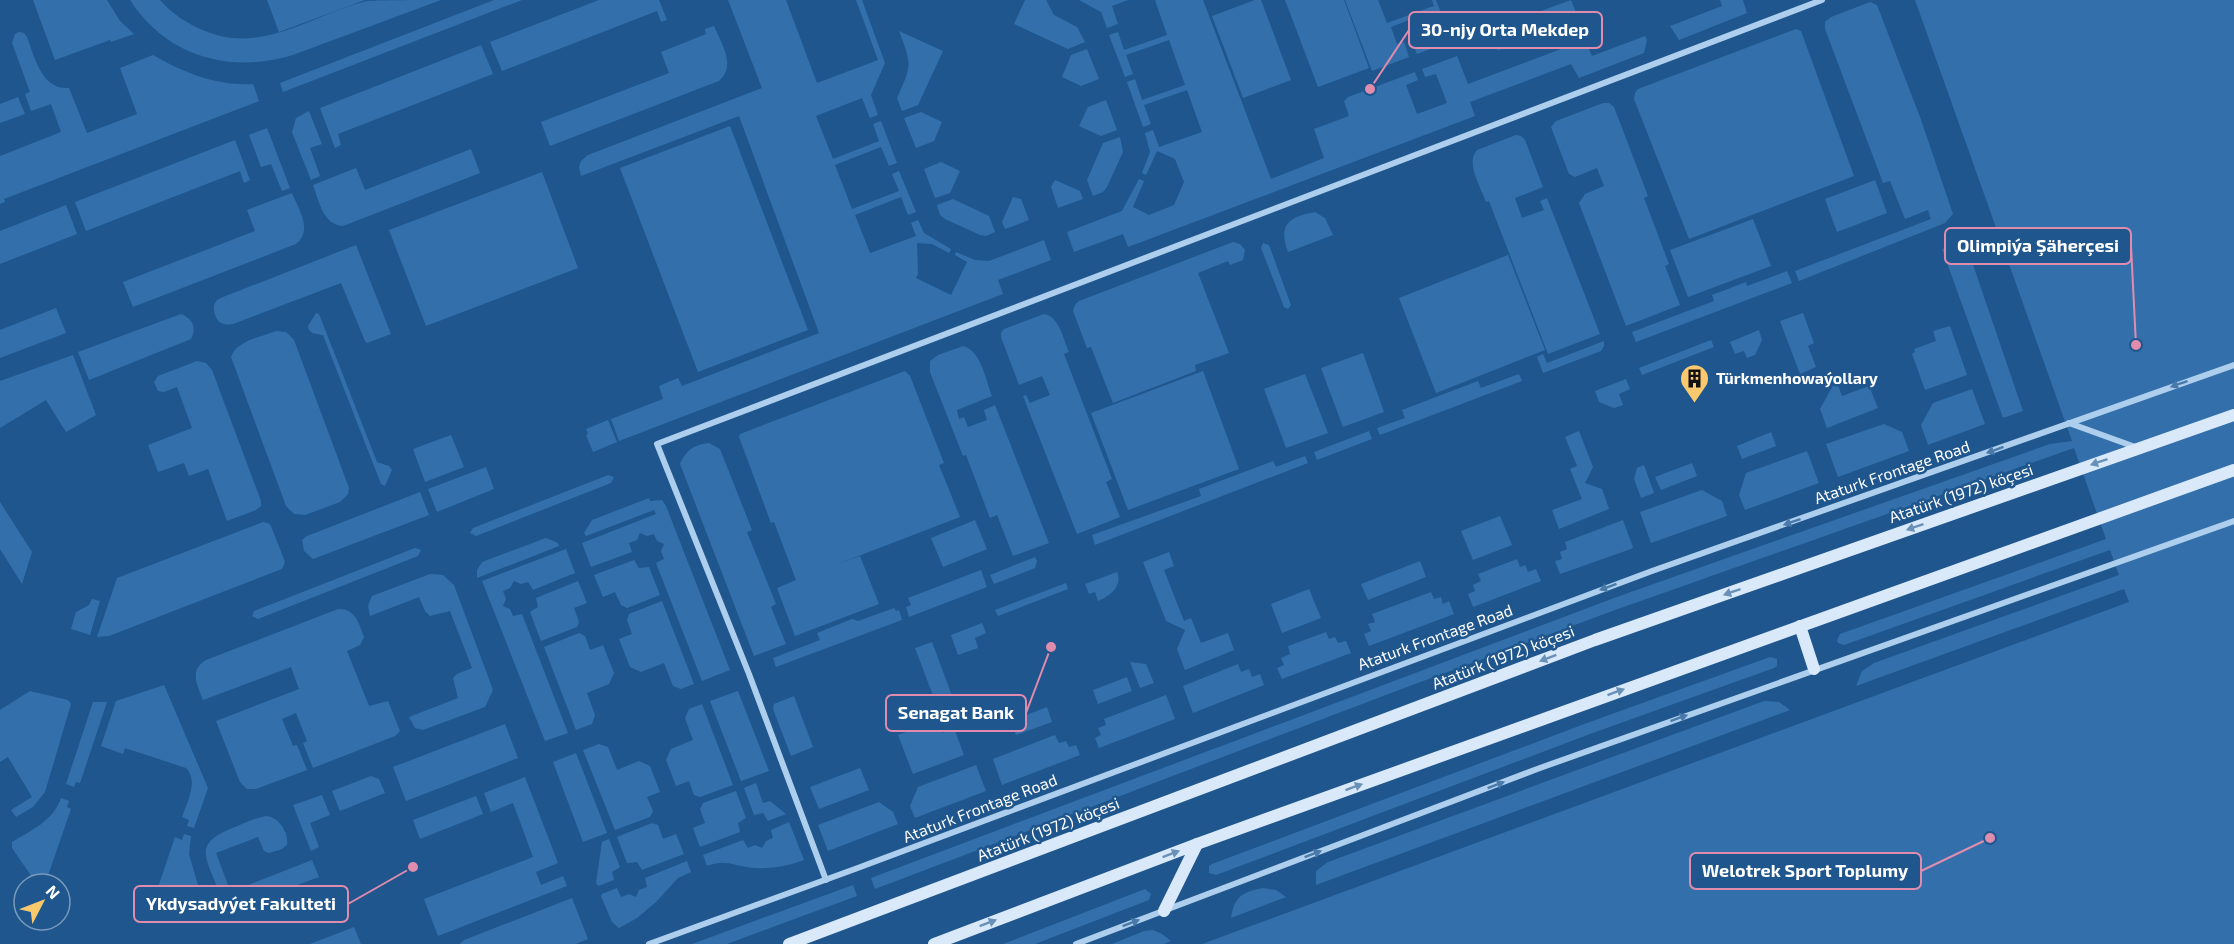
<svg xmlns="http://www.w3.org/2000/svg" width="2234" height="944" font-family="'Exo 2',sans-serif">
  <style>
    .green { fill: #3370ab }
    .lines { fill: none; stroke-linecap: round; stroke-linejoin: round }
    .street { stroke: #adceec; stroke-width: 6 }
    .secondary { stroke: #d9e9f9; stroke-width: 12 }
    .oneway { fill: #4a7aaa }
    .oneway2 { fill: #6991b8 }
    .labels { text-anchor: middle; stroke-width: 5; stroke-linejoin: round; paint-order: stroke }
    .poi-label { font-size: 16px; font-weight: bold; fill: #fff; stroke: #1f568d; text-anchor: start }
    .street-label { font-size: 16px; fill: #fff; stroke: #1f568d }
    .leader { fill: none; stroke: #e08cad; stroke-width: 2 }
    .callout-dot { fill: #e08cad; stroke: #1f568d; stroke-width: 2 }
    .callout { fill: #1f568d; stroke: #e08cad; stroke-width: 2 }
    .callout-label { font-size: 18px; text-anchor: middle; font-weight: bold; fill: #fff }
  </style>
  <rect width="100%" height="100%" fill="#1f568d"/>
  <g class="green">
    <polygon points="33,0 107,0 120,21 134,34 111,42 110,40 55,60"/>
    <path d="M 130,0 L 160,0 C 172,14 188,24 205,31 C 263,55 313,14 367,1 C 384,0 422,0 441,0 L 293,55 C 230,74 167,57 130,0 Z"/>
    <polygon points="267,0 365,0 279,32"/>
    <polygon points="494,0 522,0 283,92 280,83"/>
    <polygon points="599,0 659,0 667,20 661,22 657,11 502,71 490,42"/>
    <polygon points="728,0 786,0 817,83 878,60 856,0 862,0 885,63 871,95 878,115 870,118 862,98 816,116 833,159 879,141 873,124 881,121 897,163 889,166 881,147 835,165 852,209 899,191 892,174 899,171 916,212 908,215 901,197 855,215 870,253 916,236 911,223 918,220 924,233 951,249 949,253 932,244 917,243 918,274 916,278 951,295 967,262 955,255 956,252 975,260 989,261 1044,240 1051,260 998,280 1003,294 619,441 611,419 663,399 659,386 678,378 682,386 819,333 739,116 581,176 579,167 581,161 588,155 762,88"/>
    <polygon points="1025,0 1046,0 1054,15 1077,27 1085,42 1068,49 1014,24"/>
    <polygon points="1079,0 1128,0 1112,6 1118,24 1107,28 1101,12"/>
    <polygon points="1155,0 1203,0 1271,179 1324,158 1314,129 1349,116 1344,101 1348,97 1415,72 1418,80 1406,85 1417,114 1447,103 1436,74 1425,77 1422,69 1457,56 1468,84 1585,40 1592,56 1645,36 1647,40 1644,53 1579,78 1571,64 1470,102 1475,116 1128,247 1123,234 1074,252 1067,232 1122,211 1139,179 1144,181 1133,207 1149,215 1174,205 1184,182 1175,159 1157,151 1146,175 1142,173 1150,152 1145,133 1153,130 1159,147 1202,132 1187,90 1144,105 1151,124 1143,127 1127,82 1135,79 1142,100 1185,85 1169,40 1126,55 1133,74 1125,77 1109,35 1118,32 1124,50 1167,35"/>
    <polygon points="1255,0 1261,0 1291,80 1243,98 1212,16"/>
    <polygon points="1285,0 1344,0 1369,68 1318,87"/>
    <polygon points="1345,0 1378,0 1387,23 1434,6 1432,0 1436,0 1452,41 1417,54 1411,39 1416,37 1409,20 1391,27 1397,44 1404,42 1409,57 1372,71"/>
    <polygon points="1571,0 1579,20 1499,50 1481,44 1472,35 1467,25 1498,14 1503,25"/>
    <polygon points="1720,0 1743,0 1747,13 1679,40 1670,26 1722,6"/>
    <polygon points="1915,0 2234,0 2234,944 1202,944 2129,602 2124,589 1856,686 1862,671 1874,663 2119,575 2110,550 1844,645 1838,643 1837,640 1840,634 2106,539 2074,448 1618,609 1407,687 875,889 871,878 1614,598 2050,444 2072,441"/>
    <polygon points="1870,2 1877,5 1920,117 1953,214 1945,223 1799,281 1795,271 1931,219 1928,210 1905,219 1890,181 1883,183 1825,29 1825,22 1831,17"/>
    <path d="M 714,26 C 721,43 737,66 719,81 L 550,146 L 541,122 L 669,73 L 661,52 L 706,34 L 705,29 Z"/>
    <polygon points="1796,29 1801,31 1854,176 1689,239 1634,99 1635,93 1638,89"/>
    <path d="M 899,31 L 943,51 L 918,105 L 902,111 L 897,98 C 912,65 912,65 899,31 Z"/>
    <path d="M 19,32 L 24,33 L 27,37 C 35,57 41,90 69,88 L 87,133 L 137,114 L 120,68 L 153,55 C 184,73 217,86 253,84 L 259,101 L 4,199 L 5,202 L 0,204 L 0,156 L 61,132 L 51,104 L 31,111 L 25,94 L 30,92 L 12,43 L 15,34 Z"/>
    <polygon points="481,45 493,74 338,134 341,145 335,148 320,108"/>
    <polygon points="1087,49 1099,79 1081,86 1062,77 1071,55"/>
    <polygon points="18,97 25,114 0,123 0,104"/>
    <polygon points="1106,100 1117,130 1101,136 1079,126 1088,107"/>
    <polygon points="1603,103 1609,103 1614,107 1648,196 1644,198 1669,264 1665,266 1680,305 1626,326 1579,203 1585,194 1604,186 1597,168 1575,177 1569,174 1551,127 1556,121"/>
    <polygon points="309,111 322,144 310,148 320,176 311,180 292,132 296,118"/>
    <polygon points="921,112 942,122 934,141 916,148 904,118"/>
    <polygon points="730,126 808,330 698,372 620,168"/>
    <polygon points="267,128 290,188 282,191 271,164 261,167 249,135"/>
    <path d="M 1516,135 L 1521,136 L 1525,140 L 1543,187 L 1515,198 L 1522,218 L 1544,210 L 1540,201 L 1547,198 L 1600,334 L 1548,354 L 1489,201 L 1486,202 C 1481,187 1465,163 1477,150 Z"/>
    <polygon points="1120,137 1123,152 1107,187 1103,192 1093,196 1087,180 1103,143"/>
    <polygon points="235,140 250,180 244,183 240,171 86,231 75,202"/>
    <path d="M 471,149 L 480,173 L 343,226 C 323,225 319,201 313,185 L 356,168 L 365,190 Z"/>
    <polygon points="941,162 960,171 950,193 935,198 924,169"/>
    <polygon points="542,172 578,268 426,326 389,230"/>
    <polygon points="1055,180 1080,191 1083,199 1058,208 1051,187"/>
    <polygon points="1875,180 1887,213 1837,232 1825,199"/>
    <path d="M 292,193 C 299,210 313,230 296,244 L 133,307 L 123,282 L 255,231 L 247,210 Z"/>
    <polygon points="1013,197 1021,199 1029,220 1005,229 1002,222"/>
    <polygon points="953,199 989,216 995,232 986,236 980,235 945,219 940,215 937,205"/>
    <polygon points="66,205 77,234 0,264 0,231"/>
    <path d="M 1315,212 L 1325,218 L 1333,235 L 1288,252 C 1278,225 1288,217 1315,212 Z"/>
    <polygon points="1753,219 1771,266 1688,297 1670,250"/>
    <polygon points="1233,242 1240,244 1245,250 1243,260 1230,265 1228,261 1198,273 1229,353 1195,365 1196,371 1113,403 1091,347 1087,348 1073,311 1075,305 1079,301"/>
    <polygon points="1263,243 1269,245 1291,305 1288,309 1284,307 1261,248"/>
    <polygon points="1957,244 1964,246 1969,253 2023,411 2003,418 1942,249"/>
    <path d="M 356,245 L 391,334 L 367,343 L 365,341 L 341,283 L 233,324 C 220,327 213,318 214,305 L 217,300 L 223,297 Z"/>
    <polygon points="1508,255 1545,350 1436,393 1399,298"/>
    <polygon points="1787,271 1792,283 1636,342 1632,332 1714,301 1712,295 1746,282 1747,286"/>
    <polygon points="56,308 66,333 0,358 0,330"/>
    <path d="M 316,313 L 319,314 L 377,462 L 389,466 L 392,470 L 385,486 L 381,484 L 323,335 C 317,334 308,334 308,326 Z"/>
    <polygon points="1803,313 1814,343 1808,346 1816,367 1800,374 1780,321"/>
    <path d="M 181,314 C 193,319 197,328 191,339 L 89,380 L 78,352 Z"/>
    <path d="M 1044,314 C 1060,317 1063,339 1069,352 L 1064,354 L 1112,479 L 1106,482 L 1120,517 L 1077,534 L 1023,396 L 1026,395 L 1030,403 L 1050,395 L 1042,376 L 1019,385 L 1001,337 L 1001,333 L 1004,329 Z"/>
    <polygon points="1950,326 1967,375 1925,390 1912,354 1915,352 1914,349 1936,341 1933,331"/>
    <polygon points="1759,330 1762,340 1755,355 1747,358 1744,351 1735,354 1730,342"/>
    <path d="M 276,331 L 286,332 L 294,340 L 349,488 L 348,494 L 340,502 L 305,515 L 294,514 L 286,506 L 231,357 C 236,341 261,337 276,331 Z"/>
    <polygon points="1711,340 1714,347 1642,375 1639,368"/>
    <polygon points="1604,341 1604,346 1601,351 1543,373 1537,357 1543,354 1547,363"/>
    <path d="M 963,346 C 981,350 986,381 992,396 L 957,410 L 959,419 L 964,417 L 968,427 L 987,420 L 984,410 L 995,405 L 1049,543 L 1013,556 L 997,515 L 990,518 L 966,455 L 963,456 L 930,372 L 930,361 L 938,355 Z"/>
    <polygon points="1363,353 1384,412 1343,427 1321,368"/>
    <polygon points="73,355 96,415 66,432 46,400 0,428 0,381"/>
    <polygon points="197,361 206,363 212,370 261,501 261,506 256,510 227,521 208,469 189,476 184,463 158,472 148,445 192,428 177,387 164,392 158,391 154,382 158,376"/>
    <polygon points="905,371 910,376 944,463 939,465 960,517 835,565 860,556 879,604 795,636 777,588 796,580 774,522 771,523 739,437 740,434"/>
    <polygon points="1203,371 1239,469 1128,510 1091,413"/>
    <polygon points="1305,374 1328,433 1286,448 1264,389"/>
    <polygon points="1519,374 1522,381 1380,435 1377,428 1405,418 1402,410 1478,381 1481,388"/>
    <polygon points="1626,379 1630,389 1619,394 1623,405 1614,408 1599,402 1595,391"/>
    <polygon points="1836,380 1842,396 1869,386 1878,408 1827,428 1820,409"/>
    <polygon points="1972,389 1985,424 1928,445 1921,425 1933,403"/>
    <polygon points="608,420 617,442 593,452 586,435 588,434 586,429"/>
    <polygon points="1884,424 1902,432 1909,451 1838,477 1826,444"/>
    <polygon points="1369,431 1372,439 1317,460 1314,452"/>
    <polygon points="1579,431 1593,467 1585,483 1602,489 1609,509 1559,529 1552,510 1582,499 1570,469 1577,466 1565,437"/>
    <polygon points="1771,432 1776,446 1742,459 1737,446"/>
    <polygon points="451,435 464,467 425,482 413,449"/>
    <path d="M 709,443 L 720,449 L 752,530 L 747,532 L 776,604 L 771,607 L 786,644 L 754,656 L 680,464 C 685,451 694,444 709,443 Z"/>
    <polygon points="1807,451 1819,483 1745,510 1739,495 1746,473"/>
    <polygon points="1305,456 1308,463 1095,545 1092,535 1201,496 1199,489 1273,461 1276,467"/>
    <polygon points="1692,463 1697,476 1661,490 1655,477"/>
    <polygon points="1644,465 1654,493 1641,498 1634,479 1637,468"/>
    <polygon points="486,467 494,489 437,512 428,489"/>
    <polygon points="608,475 614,477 611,483 476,536 470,533 473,528"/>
    <polygon points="1702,490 1722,501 1727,516 1651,543 1640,512"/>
    <polygon points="420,492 429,515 313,559 304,551 302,540 307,536"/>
    <polygon points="649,498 650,501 662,500 666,506 730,670 702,681 656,563 664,559 661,551 664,544 657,541 654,534 647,536 640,533 637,540 629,543 632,552 591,567 582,543 656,514 654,510 586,536 584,533 592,520"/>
    <polygon points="0,502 32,552 22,584 0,549"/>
    <polygon points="1500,516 1512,545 1473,560 1461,531"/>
    <polygon points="975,520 987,549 943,567 931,538"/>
    <polygon points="1623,520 1633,547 1631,549 1560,574 1555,561 1562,559 1560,552 1567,549 1565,542"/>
    <polygon points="263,522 268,523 271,526 285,562 282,569 109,636 97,637 117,578"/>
    <polygon points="546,538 558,543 559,546 477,578 477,570 482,562"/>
    <polygon points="415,548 421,550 418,556 258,619 252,616 254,611"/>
    <polygon points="566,549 575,573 533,590 528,582 521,584 514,581 510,588 503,591 506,599 503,606 510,609 513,616 522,614 568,733 545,741 482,581"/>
    <polygon points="1169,552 1174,566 1164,570 1184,621 1191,618 1201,643 1228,633 1234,650 1185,670 1177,649 1185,630 1166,621 1143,562"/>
    <polygon points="1035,557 1037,561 1035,568 994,584 990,575"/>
    <polygon points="1517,559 1520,567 1525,565 1528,572 1536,569 1541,581 1473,607 1468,594 1475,591 1473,585 1481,581 1478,574"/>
    <polygon points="634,560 639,568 649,567 660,595 627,608 621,605 615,592 603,597 594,575"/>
    <polygon points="1420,561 1426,577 1368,600 1361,584"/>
    <polygon points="981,570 987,587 909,617 906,607 911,605 908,598"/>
    <path d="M 1117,572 C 1123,586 1110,596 1098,601 L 1095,592 L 1089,594 L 1085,584 Z"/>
    <polygon points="430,574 443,575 454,585 493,690 485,707 423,730 415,728 409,717 458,698 453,678 457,674 472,668 450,611 430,616 425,611 419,597 370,616 368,606 372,596"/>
    <polygon points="578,581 587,603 574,608 579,622 577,627 541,641 530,612 538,607 536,598"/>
    <polygon points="1066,583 1068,589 998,616 995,610"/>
    <polygon points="1309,589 1321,618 1282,633 1271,604"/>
    <polygon points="1431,592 1434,599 1441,597 1443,604 1449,601 1454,614 1369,646 1364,634 1371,631 1368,624 1375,622 1372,614"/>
    <polygon points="92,599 100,601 90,635 71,629 76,612 89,605"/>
    <polygon points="662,601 694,684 681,689 673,686 664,663 641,672 630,667 619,639 632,634 627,620 629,614"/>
    <polygon points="894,608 896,611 899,610 902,620 776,667 773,658 820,640 817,633 852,619 858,621"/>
    <path d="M 338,609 C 355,608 359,623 364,637 L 360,645 L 347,651 L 369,706 L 388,701 L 400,731 L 395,736 L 313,768 L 303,743 L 307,741 L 296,713 L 282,719 L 293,746 L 297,745 L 307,770 L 256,789 L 247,789 L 240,782 L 216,721 L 299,689 L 291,667 L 203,700 C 197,685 189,670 206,660 Z"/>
    <polygon points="982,623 986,633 975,638 978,648 958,655 951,635"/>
    <polygon points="1326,632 1329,639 1335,637 1338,643 1346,641 1351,653 1282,679 1277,668 1284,665 1281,658 1290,654 1288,646"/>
    <polygon points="579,633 585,636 590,650 603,645 614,673 609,684 587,693 595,715 592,724 576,730 544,647"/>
    <polygon points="932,642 957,709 945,713 940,700 935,701 915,648"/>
    <polygon points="1770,657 1777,659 1777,666 1774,668 1590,734 1216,875 1209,873 1209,866 1212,864 1587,723"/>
    <polygon points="1130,662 1146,664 1154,683 1140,688"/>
    <polygon points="1238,664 1241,672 1249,669 1252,677 1260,674 1264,685 1193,713 1183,686"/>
    <polygon points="1127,677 1132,691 1098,704 1093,690"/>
    <path d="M 164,685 L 208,788 L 194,828 L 187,826 L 189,820 L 182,817 C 187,802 199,781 186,768 L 125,748 L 123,754 L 101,746 L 116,701 Z"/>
    <polygon points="30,691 68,700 71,704 45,792 33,807 16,817 11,810 32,797 8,757 0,762 0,710"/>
    <polygon points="738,691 769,771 741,781 710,701"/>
    <polygon points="1166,695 1175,719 1099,748 1095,738 1101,735 1098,728 1106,725 1104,719"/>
    <polygon points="794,696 813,747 791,756 773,709 774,704"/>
    <polygon points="1764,701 1779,702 1790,710 1316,885 1316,871 1328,862"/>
    <polygon points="93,702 107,702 80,783 76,782 74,787 66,784"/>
    <polygon points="702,704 733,785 700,797 694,795 689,781 676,786 666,760 671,749 693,740 685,718 689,709"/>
    <polygon points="1047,707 1052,722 1016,735 1011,721"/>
    <polygon points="934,711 942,733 954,728 964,755 913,774 898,735 928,724 924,714"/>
    <polygon points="505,724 518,758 406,801 393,767"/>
    <polygon points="1055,735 1059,743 1066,741 1069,747 1076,745 1080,755 1002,785 993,759"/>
    <polygon points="599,744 608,747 617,770 639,761 650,766 660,792 647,797 653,811 650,817 615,830 583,750"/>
    <polygon points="576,753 607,833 583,842 553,762"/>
    <polygon points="976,765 986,791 915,818 910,806 918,787"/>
    <polygon points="860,768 869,790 819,809 810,787"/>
    <polygon points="371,776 379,779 385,793 340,811 332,791"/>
    <polygon points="525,777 558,863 536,872 541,885 563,876 567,886 438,936 424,899 533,857 513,803 491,812 484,793"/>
    <polygon points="756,783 763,803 770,801 786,814 768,821 763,813 754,815 744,788"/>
    <polygon points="736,791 746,818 738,823 740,832 700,847 693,828 705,823 700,809 703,803"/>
    <polygon points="322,795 330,815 310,823 319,847 311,851 293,805"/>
    <polygon points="476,796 483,814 420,839 413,820"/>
    <path d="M 61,798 L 69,801 L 67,807 L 71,809 L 45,884 L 34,880 L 12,848 L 12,842 C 32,830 53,821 61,798 Z"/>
    <polygon points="879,802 893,812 898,824 828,851 818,825"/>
    <path d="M 266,816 C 279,817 289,833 287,845 L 282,849 L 269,853 L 264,851 L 258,837 L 216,853 L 228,885 L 218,889 C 204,854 194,843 235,827 C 245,823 255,818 266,816 Z"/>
    <path d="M 789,822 L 804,860 C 788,866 772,869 755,868 C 735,867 727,858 707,866 L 703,855 L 743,840 L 748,848 L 755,845 L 762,848 L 766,841 L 773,838 L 771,830 Z"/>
    <polygon points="652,823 658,825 663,839 676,834 684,854 642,870 637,862 627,863 617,837"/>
    <polygon points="184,834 191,836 189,854 204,906 199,910 162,921 150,911 175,837 182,840"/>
    <polygon points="609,839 620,867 612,872 614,880 598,886 596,883 602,842"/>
    <polygon points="312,860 319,877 253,902 246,886"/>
    <polygon points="687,861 691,872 678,878 656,902 637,918 619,928 612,922 601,896 602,894 617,888 621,897 629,894 636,897 639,890 647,887 645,878"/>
    <polygon points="853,885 857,896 727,944 692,944"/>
    <path d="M 1263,888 L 1276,890 L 1286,897 L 1231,918 C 1234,896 1243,892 1263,888 Z"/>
    <polygon points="1145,889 1151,894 1149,900 1035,944 1003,944"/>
    <polygon points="572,898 588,939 576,944 460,944 464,940"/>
    <polygon points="354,927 361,944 310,944"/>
    <polygon points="1153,930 1162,934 1171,941 1164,944 1112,944 1144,931"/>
  </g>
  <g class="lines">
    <g class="street">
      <polyline points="2069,423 2138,448"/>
      <polyline points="826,880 749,674 657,444 1822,0"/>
      <polyline points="649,944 855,869 1652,571 2234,365"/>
      <polyline points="1076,944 1540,768 2234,521"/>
    </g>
    <g class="secondary">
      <polyline points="1800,626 1814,669"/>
      <polyline points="1164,911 1197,844"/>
      <polyline points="789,944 1595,640 2234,415"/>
      <polyline points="934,944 1197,844 2234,470"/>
    </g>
  </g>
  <defs><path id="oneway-solid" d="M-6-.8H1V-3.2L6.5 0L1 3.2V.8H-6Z" transform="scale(1.5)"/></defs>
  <g class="oneway">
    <use href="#oneway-solid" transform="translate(2179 384) rotate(161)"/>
    <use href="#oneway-solid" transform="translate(1995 450) rotate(160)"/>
    <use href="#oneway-solid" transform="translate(1792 522) rotate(161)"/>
    <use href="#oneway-solid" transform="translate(1608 587) rotate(160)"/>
    <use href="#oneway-solid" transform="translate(1679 718) rotate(-20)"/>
    <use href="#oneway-solid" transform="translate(1496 785) rotate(-21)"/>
    <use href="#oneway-solid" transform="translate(1313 854) rotate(-21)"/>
    <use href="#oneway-solid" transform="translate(1131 923) rotate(-21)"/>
  </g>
  <g class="oneway2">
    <use href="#oneway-solid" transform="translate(2099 462) rotate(161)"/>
    <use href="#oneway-solid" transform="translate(1915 527) rotate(161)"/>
    <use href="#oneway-solid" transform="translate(1732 592) rotate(161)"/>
    <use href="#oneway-solid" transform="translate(1548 658) rotate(159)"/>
    <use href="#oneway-solid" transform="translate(1616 692) rotate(-20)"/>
    <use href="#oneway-solid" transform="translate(1354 787) rotate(-20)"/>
    <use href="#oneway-solid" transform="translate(1171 854) rotate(-21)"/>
    <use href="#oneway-solid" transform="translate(988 923) rotate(-21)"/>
  </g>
  <defs>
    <symbol id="building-pin" viewBox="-11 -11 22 30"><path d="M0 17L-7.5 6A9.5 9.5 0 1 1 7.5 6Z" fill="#fac96d" stroke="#1f568d"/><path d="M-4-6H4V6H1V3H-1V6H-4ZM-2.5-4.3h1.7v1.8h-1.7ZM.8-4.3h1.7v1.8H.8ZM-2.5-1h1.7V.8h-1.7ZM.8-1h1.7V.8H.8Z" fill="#111"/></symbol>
  </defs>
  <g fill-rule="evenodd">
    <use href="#building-pin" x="1678" y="362" width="33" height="45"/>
  </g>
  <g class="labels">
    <g class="poi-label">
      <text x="1716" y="384">Türkmenhowaýollary</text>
    </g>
    <g class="street-label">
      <text transform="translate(1892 472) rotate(-19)" y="6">Ataturk Frontage Road</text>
      <text transform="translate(1961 493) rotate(-19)" y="6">Atatürk (1972) köçesi</text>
      <text transform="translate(1435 637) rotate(-20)" y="6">Ataturk Frontage Road</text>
      <text transform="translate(1503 657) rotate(-21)" y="6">Atatürk (1972) köçesi</text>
      <text transform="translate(980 808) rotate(-21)" y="6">Ataturk Frontage Road</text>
      <text transform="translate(1048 829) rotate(-21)" y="6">Atatürk (1972) köçesi</text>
    </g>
  </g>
  <path class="leader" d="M1370 89L1409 30M2136 345L2131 246M1051 647L1026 713M1990 838L1921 871M413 867L348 904"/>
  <g class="callout-dot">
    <circle cx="1370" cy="89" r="6"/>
    <circle cx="2136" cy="345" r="6"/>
    <circle cx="1051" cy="647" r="6"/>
    <circle cx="1990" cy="838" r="6"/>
    <circle cx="413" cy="867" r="6"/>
  </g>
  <g class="callout">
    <rect x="1409" y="12" width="193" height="36" rx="6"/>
    <rect x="1945" y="228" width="186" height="36" rx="6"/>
    <rect x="886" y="695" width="140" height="36" rx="6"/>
    <rect x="1690" y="853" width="231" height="36" rx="6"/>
    <rect x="134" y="886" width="214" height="36" rx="6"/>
  </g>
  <g class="callout-label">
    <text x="1505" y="36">30-njy Orta Mekdep</text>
    <text x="2038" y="252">Olimpiýa Şäherçesi</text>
    <text x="956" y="719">Senagat Bank</text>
    <text x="1805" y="877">Welotrek Sport Toplumy</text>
    <text x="241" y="910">Ykdysadyýet Fakulteti</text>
  </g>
  <g transform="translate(42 902) rotate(48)"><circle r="28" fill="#1f568d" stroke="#799abb" stroke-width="1.5"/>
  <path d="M0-4.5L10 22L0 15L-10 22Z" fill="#fac96d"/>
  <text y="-9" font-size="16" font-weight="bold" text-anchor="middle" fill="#ffffff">N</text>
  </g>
</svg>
